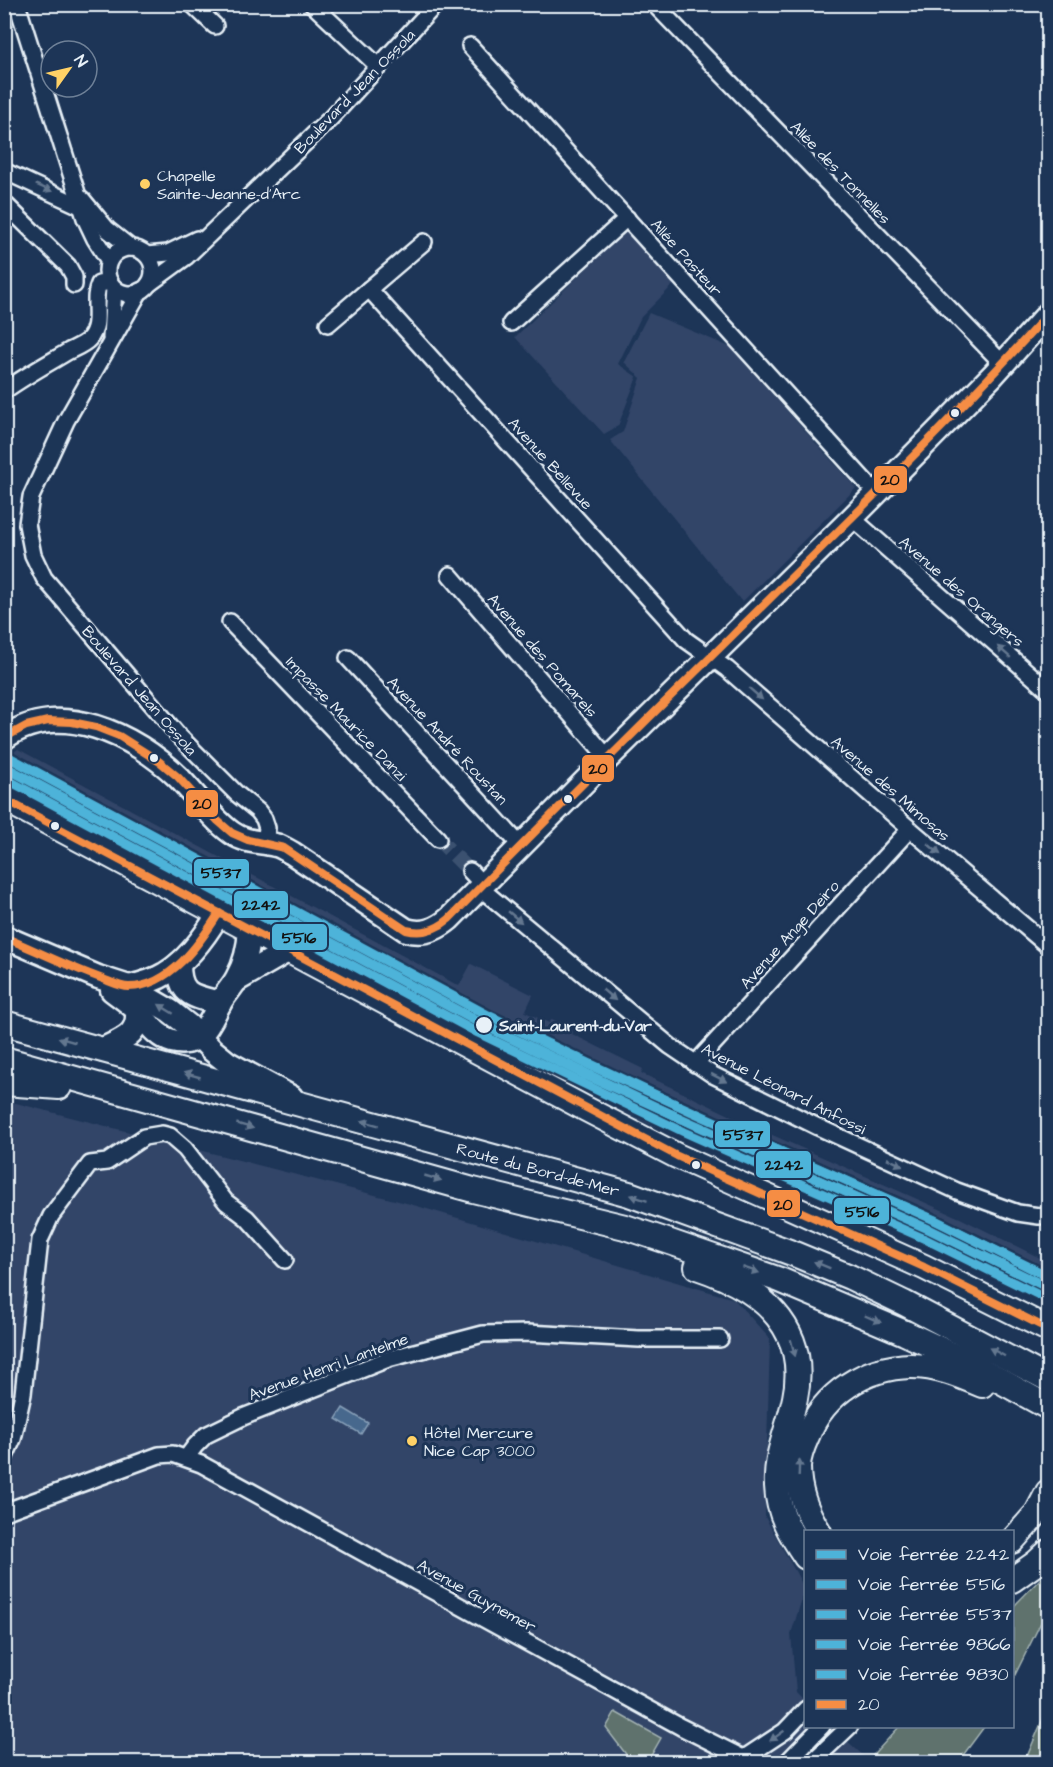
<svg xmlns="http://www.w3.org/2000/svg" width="1053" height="1767" font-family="'Architects Daughter',sans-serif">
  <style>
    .built { fill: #324568 }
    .green { fill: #5e726d; stroke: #a3b2b2; stroke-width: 1.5 }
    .water { fill: #47688d; stroke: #879fb8; stroke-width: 1.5 }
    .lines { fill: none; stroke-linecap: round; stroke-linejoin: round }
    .minor-tunnel { stroke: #3b516f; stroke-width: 15; stroke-dasharray: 15 8; stroke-linecap: butt }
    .minor-casing { stroke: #e8f1f8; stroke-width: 20 }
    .secondary-casing { stroke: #e8f1f8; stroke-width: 27 }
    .primary-casing { stroke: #e8f1f8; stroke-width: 28 }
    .minor { stroke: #1d3557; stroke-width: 15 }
    .secondary { stroke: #1d3557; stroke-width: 22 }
    .primary { stroke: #1d3557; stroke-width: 24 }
    .bus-1-casing { stroke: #1d3557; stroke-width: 12 }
    .bus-1 { stroke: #f58d44; stroke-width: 8 }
    .rail-1-casing { stroke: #1d3557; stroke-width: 14 }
    .rail-2-casing { stroke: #1d3557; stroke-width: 14 }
    .rail-3-casing { stroke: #1d3557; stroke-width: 14 }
    .rail-4-casing { stroke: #1d3557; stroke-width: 14 }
    .rail-5-casing { stroke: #1d3557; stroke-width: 14 }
    .rail-1 { stroke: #4db3d9; stroke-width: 9 }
    .rail-2 { stroke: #4db3d9; stroke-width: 9 }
    .rail-3 { stroke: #4db3d9; stroke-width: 9 }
    .rail-4 { stroke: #4db3d9; stroke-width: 9 }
    .rail-5 { stroke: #4db3d9; stroke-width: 9 }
    .oneway { fill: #64778f }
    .poi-dot { fill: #ffd166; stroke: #1d3557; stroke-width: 2 }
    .bus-dot { fill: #e8f1f8; stroke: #1d3557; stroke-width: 2 }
    .labels { text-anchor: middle; stroke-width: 6; stroke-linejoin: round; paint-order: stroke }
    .street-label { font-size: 16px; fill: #e8f1f8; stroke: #1d3557 }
    .poi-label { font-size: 16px; fill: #e8f1f8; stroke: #1d3557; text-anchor: start }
    .stop-label { font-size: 16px; font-weight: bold; fill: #e8f1f8; stroke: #1d3557; text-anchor: start }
    .line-badge { stroke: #1d3557; stroke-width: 2 }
    .pale-badge-label { font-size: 16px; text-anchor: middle; font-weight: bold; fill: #111 }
  </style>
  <rect width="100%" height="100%" fill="#1d3557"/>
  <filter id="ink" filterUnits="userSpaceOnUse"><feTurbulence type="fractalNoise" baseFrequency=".0167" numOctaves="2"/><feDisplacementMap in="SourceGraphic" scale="12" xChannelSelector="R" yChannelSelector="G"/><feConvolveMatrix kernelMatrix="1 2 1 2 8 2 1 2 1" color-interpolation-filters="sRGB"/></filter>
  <g filter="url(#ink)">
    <g class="built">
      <polygon points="627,230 676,282 641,317 618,364 637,377 618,426 604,434 515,337"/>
      <polygon points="649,313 730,347 856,488 742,602 610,440 623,432 641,378 624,362"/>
      <polygon points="18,749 459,986 471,964 533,995 525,1012 549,1023 552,1019 574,1030 572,1034 643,1069 641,1073 761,1130 960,1218 1048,1262 1048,1300 989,1270 839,1200 687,1134 684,1139 645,1122 445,1018 448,1011 5,778 5,759"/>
      <polygon points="4,1100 410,1204 734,1299 770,1339 765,1517 805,1589 791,1634 796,1692 805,1701 806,1726 832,1727 868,1760 867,1762 5,1762"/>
    </g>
    <g class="green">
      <polygon points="1048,1571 1048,1608 1013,1679 1013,1607"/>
      <polygon points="1048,1707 1048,1762 1026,1762 1026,1759"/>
      <polygon points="615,1712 661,1738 648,1761 650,1762 630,1762 625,1753 606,1728"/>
      <polygon points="899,1727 899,1726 984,1727 958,1762 867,1762"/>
    </g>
    <polygon class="water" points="343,1408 368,1423 361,1434 336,1419"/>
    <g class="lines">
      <polyline class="minor-tunnel" points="438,839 470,871"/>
      <defs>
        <g id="minor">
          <polyline points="17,4 85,218 95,239 109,261"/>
          <polyline points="192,4 215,26"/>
          <polyline points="312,4 379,67"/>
          <polyline points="654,4 1003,364"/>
          <polyline points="470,46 876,493"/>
          <polyline points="4,171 82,207"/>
          <polyline points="82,199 107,229 131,248"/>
          <polyline points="4,203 68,266 74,277 74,285"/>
          <circle cx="130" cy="271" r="23"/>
          <polyline points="147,255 168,253 197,239"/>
          <polyline points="149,284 186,257 330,119 436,4"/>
          <polyline points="369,289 686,640 727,669 910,829 1048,946"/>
          <polyline points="140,291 66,421 31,497 27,524 33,555 44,578 179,736 237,794 258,811 264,819 267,828 265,843"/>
          <polyline points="511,323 627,218"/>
          <polyline points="328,324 424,242"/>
          <polyline points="111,338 114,288"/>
          <path d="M 4,391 C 25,376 47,364 69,351 C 75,348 85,344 89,339 C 103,323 91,300 99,284 L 110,282"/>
          <polyline points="852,518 1048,690"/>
          <polyline points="450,575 608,758"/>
          <polyline points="230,622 438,839"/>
          <polyline points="348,658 521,846"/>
          <polyline points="470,871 483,885"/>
          <polyline points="480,888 670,1046 713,1075 818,1127 957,1191 1018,1213 1039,1216 1048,1215"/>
          <polyline points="695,1064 910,829"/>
          <polyline points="186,1458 195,1446 206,1435 243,1417 388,1359 483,1334 527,1333 639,1339 720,1339"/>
          <polyline points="4,1459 13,1439 23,1394 40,1240 51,1216 90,1164 107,1162 144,1137 162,1134 170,1136 185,1149 226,1202 247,1218 285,1260"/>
          <polyline points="4,1512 159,1455 173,1454 201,1464 681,1727 751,1762"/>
          <polyline points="744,1758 785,1731 806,1709"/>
          <polyline points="787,1762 822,1726"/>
          <polyline points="812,1762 850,1726"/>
        </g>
        <g id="secondary">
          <path d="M 4,738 C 59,698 135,735 178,777 C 195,794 212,819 232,833 C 246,843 259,841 275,845 C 281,846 286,850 292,853 L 406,930 C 423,935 436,930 449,919 L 608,758 L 852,518 L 993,375 L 1048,314"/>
          <polyline points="4,937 98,977 129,987 170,1011 189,1026 212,1050 228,1063 291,1097"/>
          <path d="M 179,964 C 179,996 193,996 220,1003"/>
          <polyline points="237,980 289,950"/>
          <path d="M 129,987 C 142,984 154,981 165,974 C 187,961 206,935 219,913"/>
          <path d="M 112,990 C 121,997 130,1003 138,1011 C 148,1022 156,1037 172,1041 C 202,1049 210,1021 221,1001 C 226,993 233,986 237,978 C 246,962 249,947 250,929"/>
          <path d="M 102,1050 C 122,1039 139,1036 137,1011"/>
        </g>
        <g id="primary">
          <polyline points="4,799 586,1109 677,1156 924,1267 1048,1329"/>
          <polyline points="4,1023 629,1194 792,1253 850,1277 904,1303 1048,1379"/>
          <polyline points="4,1059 473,1190 625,1227 670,1242 780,1280 905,1333 961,1359 1048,1407"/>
          <polyline points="4,1083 59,1087"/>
          <path d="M 697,1267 C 758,1287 810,1325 795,1398 C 789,1428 775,1455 777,1486 C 778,1514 791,1535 806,1557"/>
          <path d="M 819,1532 C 806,1512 798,1490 798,1467 C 798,1457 803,1445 807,1436 C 824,1393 865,1367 911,1366 C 937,1366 959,1375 982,1385"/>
          <polyline points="1012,1541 1037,1513 1048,1492"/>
          <polyline points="1012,1580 1036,1563 1048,1552"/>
        </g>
      </defs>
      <use href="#minor" class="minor-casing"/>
      <use href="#secondary" class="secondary-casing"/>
      <use href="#primary" class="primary-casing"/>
      <use href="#minor" class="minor"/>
      <use href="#secondary" class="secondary"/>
      <use href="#primary" class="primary"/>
      <defs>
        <g id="bus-1">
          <path d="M 4,738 L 26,726 L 48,721 L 72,722 L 96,727 L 119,736 L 160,762 L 178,777 L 218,821 L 232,833 L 248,840 L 284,848 L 406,930 C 423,934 436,930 449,919 C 542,824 636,730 731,637 C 838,531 947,426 1048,314"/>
          <polyline points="4,799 677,1156 924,1267 1048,1329"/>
          <path d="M 4,937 C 37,951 69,967 103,979 C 111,982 121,987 129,987 C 170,987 200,943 219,913"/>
        </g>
      </defs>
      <use href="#bus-1" class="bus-1-casing"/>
      <use href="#bus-1" class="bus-1"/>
      <defs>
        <polyline id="rail-1" points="4,766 483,1024 688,1122 929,1229 1048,1288"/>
        <polyline id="rail-2" points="4,778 478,1033 684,1132 925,1239 1043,1297"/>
        <polyline id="rail-3" points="4,755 488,1016 589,1065 934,1220 1048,1276"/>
        <polyline id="rail-4" points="9,757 488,1015 692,1112 933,1219 1048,1277"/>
        <polyline id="rail-5" points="4,767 483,1025 585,1075 930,1230 1043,1285"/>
      </defs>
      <use href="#rail-1" class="rail-1-casing"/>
      <use href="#rail-2" class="rail-2-casing"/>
      <use href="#rail-3" class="rail-3-casing"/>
      <use href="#rail-4" class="rail-4-casing"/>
      <use href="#rail-5" class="rail-5-casing"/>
      <use href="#rail-1" class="rail-1"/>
      <use href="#rail-2" class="rail-2"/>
      <use href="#rail-3" class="rail-3"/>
      <use href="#rail-4" class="rail-4"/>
      <use href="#rail-5" class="rail-5"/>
    </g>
    <defs><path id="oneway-solid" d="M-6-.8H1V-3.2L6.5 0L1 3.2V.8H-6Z" transform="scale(1.5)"/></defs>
    <g class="oneway">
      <use href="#oneway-solid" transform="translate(44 188) rotate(23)"/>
      <use href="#oneway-solid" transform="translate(1004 652) rotate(-139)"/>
      <use href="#oneway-solid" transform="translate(756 694) rotate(41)"/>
      <use href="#oneway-solid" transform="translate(934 849) rotate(40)"/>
      <use href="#oneway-solid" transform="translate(515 917) rotate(40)"/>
      <use href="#oneway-solid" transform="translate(609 995) rotate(40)"/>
      <use href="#oneway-solid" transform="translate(166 1009) rotate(-148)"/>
      <use href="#oneway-solid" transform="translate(67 1040) rotate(-164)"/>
      <use href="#oneway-solid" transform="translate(192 1075) rotate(-164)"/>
      <use href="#oneway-solid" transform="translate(719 1078) rotate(27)"/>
      <use href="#oneway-solid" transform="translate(370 1123) rotate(-165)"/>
      <use href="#oneway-solid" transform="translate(245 1126) rotate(16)"/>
      <use href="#oneway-solid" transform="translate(895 1162) rotate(25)"/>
      <use href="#oneway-solid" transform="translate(433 1178) rotate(16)"/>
      <use href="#oneway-solid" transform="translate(639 1198) rotate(-161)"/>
      <use href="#oneway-solid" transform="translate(822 1265) rotate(-158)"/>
      <use href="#oneway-solid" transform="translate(751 1270) rotate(19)"/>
      <use href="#oneway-solid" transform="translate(873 1319) rotate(23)"/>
      <use href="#oneway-solid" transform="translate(793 1348) rotate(75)"/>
      <use href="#oneway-solid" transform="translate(997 1352) rotate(-152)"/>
      <use href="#oneway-solid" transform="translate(799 1468) rotate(-88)"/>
      <use href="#oneway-solid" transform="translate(777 1736) rotate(145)"/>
    </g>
  </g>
  <g class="poi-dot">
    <circle cx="145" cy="184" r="6"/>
    <circle cx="412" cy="1441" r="6"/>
  </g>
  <g class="bus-dot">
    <circle cx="955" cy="413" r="5"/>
    <circle cx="154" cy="758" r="5"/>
    <circle cx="568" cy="799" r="5"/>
    <circle cx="55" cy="826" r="5"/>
    <circle cx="484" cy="1025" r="9"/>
    <circle cx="696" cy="1165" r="5"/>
  </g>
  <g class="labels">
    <g class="street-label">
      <text transform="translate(354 91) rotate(-46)" y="6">Boulevard Jean Ossola</text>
      <text transform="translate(841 172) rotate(46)" y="6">Allée des Tonnelles</text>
      <text transform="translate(687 257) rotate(48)" y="6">Allée Pasteur</text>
      <text transform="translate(551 463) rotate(48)" y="6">Avenue Bellevue</text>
      <text transform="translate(962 591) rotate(41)" y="6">Avenue des Orangers</text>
      <text transform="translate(543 655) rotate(49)" y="6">Avenue des Pomarels</text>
      <text transform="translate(140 690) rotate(49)" y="6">Boulevard Jean Ossola</text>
      <text transform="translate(347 718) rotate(46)" y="6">Impasse Maurice Danzi</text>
      <text transform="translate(448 740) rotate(47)" y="6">Avenue André Roustan</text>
      <text transform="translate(891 788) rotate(41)" y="6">Avenue des Mimosas</text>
      <text transform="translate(789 934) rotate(-48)" y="6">Avenue Ange Deiro</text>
      <text transform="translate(784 1088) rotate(27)" y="6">Avenue Léonard Anfossi</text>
      <text transform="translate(538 1169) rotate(15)" y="6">Route du Bord-de-Mer</text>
      <text transform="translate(328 1366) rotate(-20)" y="6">Avenue Henri Lantelme</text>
      <text transform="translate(477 1595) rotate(29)" y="6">Avenue Guynemer</text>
    </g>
    <g class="poi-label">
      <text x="157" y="181">Chapelle<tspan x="157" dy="18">Sainte-Jeanne-d'Arc</tspan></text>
      <text x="424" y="1438">Hôtel Mercure<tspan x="424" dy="18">Nice Cap 3000</tspan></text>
    </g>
    <g class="stop-label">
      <text x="499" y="1031">Saint-Laurent-du-Var</text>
    </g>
  </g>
  <g class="line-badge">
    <rect x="873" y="465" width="35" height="29" rx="6" fill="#f58d44"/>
    <rect x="581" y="754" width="34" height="29" rx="6" fill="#f58d44"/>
    <rect x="185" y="789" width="34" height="29" rx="6" fill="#f58d44"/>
    <rect x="193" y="858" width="57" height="29" rx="6" fill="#4db3d9"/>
    <rect x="233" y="890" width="56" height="29" rx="6" fill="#4db3d9"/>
    <rect x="271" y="923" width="57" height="28" rx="6" fill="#4db3d9"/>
    <rect x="714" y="1120" width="57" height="28" rx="6" fill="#4db3d9"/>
    <rect x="755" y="1150" width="57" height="29" rx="6" fill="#4db3d9"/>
    <rect x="766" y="1189" width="35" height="29" rx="6" fill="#f58d44"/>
    <rect x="833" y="1197" width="57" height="28" rx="6" fill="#4db3d9"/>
  </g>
  <g class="pale-badge-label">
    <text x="890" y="485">20</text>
    <text x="598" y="774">20</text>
    <text x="202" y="809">20</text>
    <text x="221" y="878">5537</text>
    <text x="261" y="910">2242</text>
    <text x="299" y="943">5516</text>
    <text x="743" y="1140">5537</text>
    <text x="784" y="1170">2242</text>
    <text x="783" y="1210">20</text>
    <text x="862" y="1217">5516</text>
  </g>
  <rect width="1053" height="1767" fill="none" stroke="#1d3557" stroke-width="24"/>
  <rect x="12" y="12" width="1029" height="1743" fill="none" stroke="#e8f1f8" stroke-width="2" filter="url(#ink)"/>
  <rect x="804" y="1530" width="210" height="198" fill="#1d3557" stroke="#6e8097" stroke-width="1.5"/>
  <rect x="816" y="1550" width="30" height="9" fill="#4db3d9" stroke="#6e8097" stroke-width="1.5"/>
  <text x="858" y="1560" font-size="18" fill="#e8f1f8">Voie ferrée 2242</text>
  <rect x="816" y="1580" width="30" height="9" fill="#4db3d9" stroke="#6e8097" stroke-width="1.5"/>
  <text x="858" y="1590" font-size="18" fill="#e8f1f8">Voie ferrée 5516</text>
  <rect x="816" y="1610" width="30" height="9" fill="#4db3d9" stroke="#6e8097" stroke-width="1.5"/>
  <text x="858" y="1620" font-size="18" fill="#e8f1f8">Voie ferrée 5537</text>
  <rect x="816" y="1640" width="30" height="9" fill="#4db3d9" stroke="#6e8097" stroke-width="1.5"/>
  <text x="858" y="1650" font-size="18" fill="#e8f1f8">Voie ferrée 9866</text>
  <rect x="816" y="1670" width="30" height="9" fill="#4db3d9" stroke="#6e8097" stroke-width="1.5"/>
  <text x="858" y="1680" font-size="18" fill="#e8f1f8">Voie ferrée 9830</text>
  <rect x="816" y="1700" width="30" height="9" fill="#f58d44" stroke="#6e8097" stroke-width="1.5"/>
  <text x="858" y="1710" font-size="18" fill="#e8f1f8">20</text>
  <g transform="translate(69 69) rotate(56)"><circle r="28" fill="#1d3557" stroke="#6e8097" stroke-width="1.5"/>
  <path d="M0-4.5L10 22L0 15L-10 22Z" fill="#ffd166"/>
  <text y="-9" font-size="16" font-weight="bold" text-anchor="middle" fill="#e8f1f8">N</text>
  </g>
</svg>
